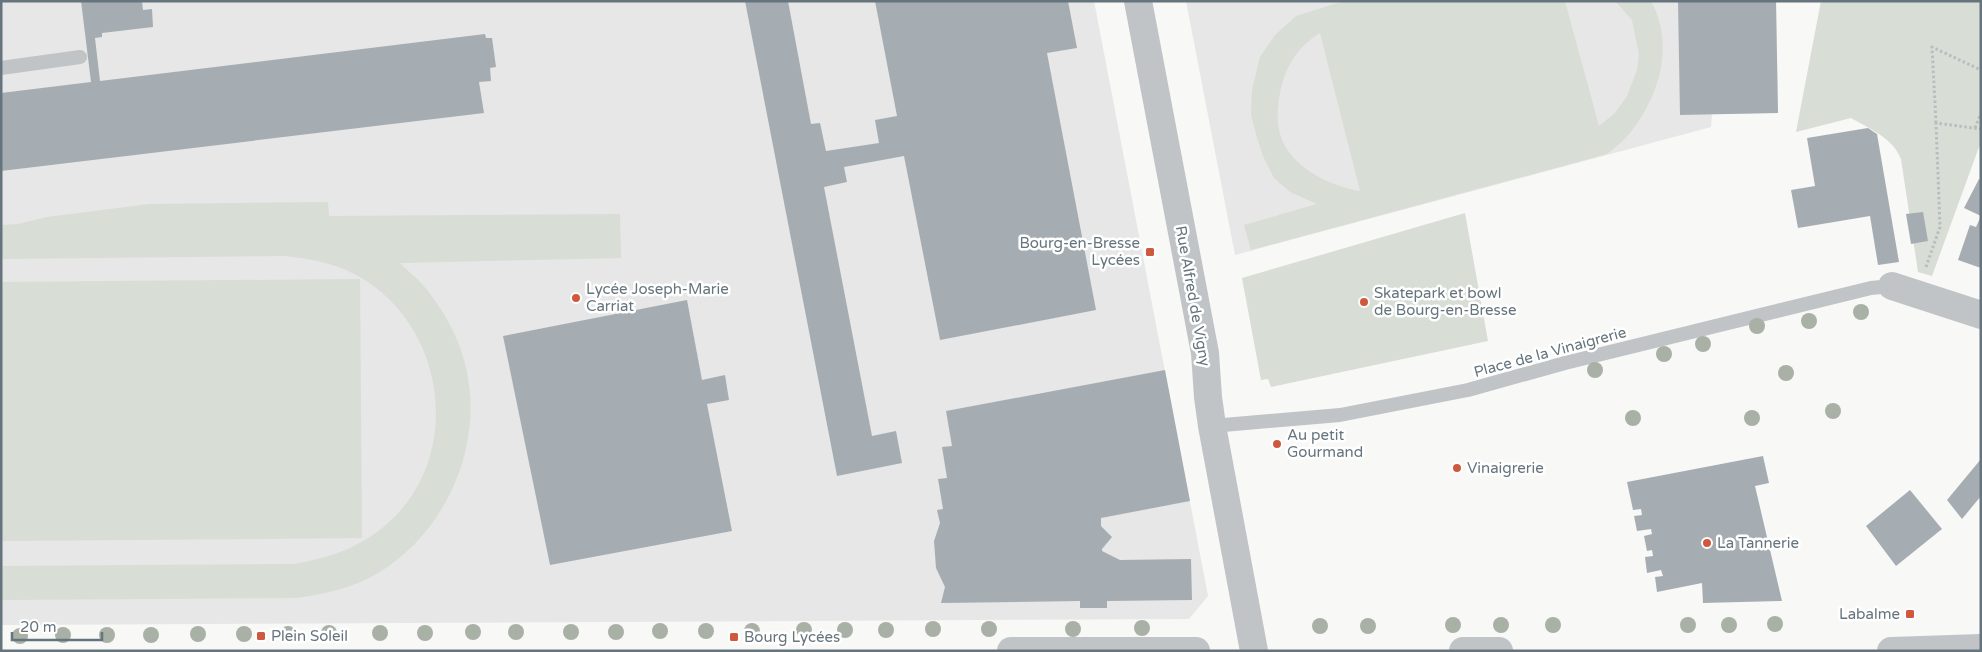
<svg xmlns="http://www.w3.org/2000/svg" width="1982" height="652" font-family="'Varela Round',sans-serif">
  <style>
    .built { fill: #e6e7e6 }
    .green { fill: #d8ddd6; fill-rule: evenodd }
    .building { fill: #a6adb2 }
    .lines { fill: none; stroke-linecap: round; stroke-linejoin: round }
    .path { stroke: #babdbf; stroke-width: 3; stroke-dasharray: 2.5 2.5; stroke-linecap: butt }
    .service { stroke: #c0c4c7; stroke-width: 14 }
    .minor { stroke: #c0c4c7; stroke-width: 28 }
    .tertiary { stroke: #c0c4c7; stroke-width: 28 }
    .tree { fill: #a9b0a6 }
    .poi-dot { fill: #cf593f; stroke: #fff; stroke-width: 2 }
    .labels { text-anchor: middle; stroke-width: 5; stroke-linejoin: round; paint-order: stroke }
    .poi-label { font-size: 15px; fill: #66757d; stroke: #fff; text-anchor: start }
    .street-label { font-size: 15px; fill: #66757d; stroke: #fff }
  </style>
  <rect width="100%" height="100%" fill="#f8f8f6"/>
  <g class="built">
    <polygon points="1,1 1094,1 1208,596 1189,619 1,625"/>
    <polygon points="1186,1 1776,1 1778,113 1712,114 1711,127 1235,255"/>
  </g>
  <g class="green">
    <path d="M 1344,1 L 1565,1 L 1599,126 L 1615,113 L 1627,96 L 1637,70 L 1639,54 L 1632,20 L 1615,1 L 1651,1 C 1675,45 1659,97 1630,133 C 1623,141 1615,148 1607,154 L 1251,250 L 1244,225 L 1317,204 L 1290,192 L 1274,178 L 1263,156 L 1257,138 L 1251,114 L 1252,90 L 1260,57 L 1275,35 L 1296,16 ZM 1320,33 L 1360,191 C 1330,186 1292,168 1281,137 C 1275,121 1278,100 1282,84 C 1288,62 1301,44 1320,33 Z"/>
    <path d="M 1821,1 L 1981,1 L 1981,147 L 1979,147 L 1932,276 L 1918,272 L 1901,159 C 1893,138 1870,129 1851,118 L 1796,132 Z"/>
    <path d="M 328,202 L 329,216 L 620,214 L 621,258 L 400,263 C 406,270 415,276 422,284 C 434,298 445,314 453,331 C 495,416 458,525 378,573 C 353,588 325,594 296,598 L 1,600 L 1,566 L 293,564 C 324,559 351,551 377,532 C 465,468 451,328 358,276 C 335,263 311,259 285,256 L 1,259 L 1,225 L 18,224 L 47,217 L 149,204 Z"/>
    <polygon points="1465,213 1488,341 1271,387 1268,379 1261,380 1242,278"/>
    <polygon points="360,279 362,538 1,541 1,282"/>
  </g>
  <g class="building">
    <polygon points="81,1 142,1 143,10 152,9 153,27 102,33 102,37 95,38 100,81 485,34 486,38 492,38 496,67 490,68 491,81 479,82 484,113 1,171 1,93 91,82"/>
    <polygon points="745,1 788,1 811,124 820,123 826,151 879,143 875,120 897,116 875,1 1068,1 1077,48 1047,53 1096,310 940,340 904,156 844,167 847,182 824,187 872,436 896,431 902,463 837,476"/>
    <polygon points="1678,1 1776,1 1778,113 1680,115"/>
    <polygon points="1868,128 1877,134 1899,262 1878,265 1870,216 1798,228 1791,190 1815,186 1807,138"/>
    <polygon points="1979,179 1981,180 1981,268 1958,260 1970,225 1976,227 1981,216 1964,208"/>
    <polygon points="1923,212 1928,241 1911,244 1906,214"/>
    <polygon points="687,300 702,380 725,375 729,400 707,404 732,531 550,565 503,336"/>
    <polygon points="1165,370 1190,501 1101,518 1101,526 1112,537 1102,549 1102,551 1120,560 1191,559 1192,600 1107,601 1107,608 1080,608 1080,601 941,603 945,587 936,568 934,541 940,523 937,510 943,509 938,479 947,478 942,447 952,446 946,411"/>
    <polygon points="1763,456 1769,483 1755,486 1782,601 1703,603 1702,583 1657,592 1655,577 1663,576 1661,570 1647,573 1645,557 1653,556 1652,550 1647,551 1644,536 1652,534 1651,529 1637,531 1634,516 1642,515 1641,509 1633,510 1627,482"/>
    <polygon points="1981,459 1981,496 1962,519 1947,500"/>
    <polygon points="1910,490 1942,529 1896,566 1866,526"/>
  </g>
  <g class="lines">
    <g class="path">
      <polyline points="1936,123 1932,47 1981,70"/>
      <polyline points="1975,128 1981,113"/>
      <polyline points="1926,267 1940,227 1936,123 1981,129"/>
    </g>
    <g class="service">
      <polyline points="1,68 80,57"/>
      <polyline points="1212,426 1340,415 1468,390 1565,363 1871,288 1892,286"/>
    </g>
    <g class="minor">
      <polyline points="1138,1 1205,353 1208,397 1212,426 1254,651"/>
      <polyline points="1892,286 1981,315"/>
    </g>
    <g class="tertiary">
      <polyline points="1011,651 1196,651"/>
      <polyline points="1463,651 1499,651"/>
      <polyline points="1891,651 1981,648"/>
    </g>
  </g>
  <g class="tree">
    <circle cx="1861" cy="312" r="8"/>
    <circle cx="1809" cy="321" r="8"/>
    <circle cx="1757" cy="326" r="8"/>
    <circle cx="1703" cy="344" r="8"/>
    <circle cx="1664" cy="354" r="8"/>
    <circle cx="1595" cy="370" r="8"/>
    <circle cx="1786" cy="373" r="8"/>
    <circle cx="1833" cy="411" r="8"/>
    <circle cx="1633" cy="418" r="8"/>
    <circle cx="1752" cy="418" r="8"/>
    <circle cx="1775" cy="624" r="8"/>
    <circle cx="1453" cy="625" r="8"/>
    <circle cx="1501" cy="625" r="8"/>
    <circle cx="1553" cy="625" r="8"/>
    <circle cx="1688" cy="625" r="8"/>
    <circle cx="1729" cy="625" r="8"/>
    <circle cx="1320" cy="626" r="8"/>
    <circle cx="1368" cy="626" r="8"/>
    <circle cx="1142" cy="628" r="8"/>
    <circle cx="933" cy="629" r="8"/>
    <circle cx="989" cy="629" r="8"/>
    <circle cx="1073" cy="629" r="8"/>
    <circle cx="804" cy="630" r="8"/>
    <circle cx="845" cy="630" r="8"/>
    <circle cx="886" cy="630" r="8"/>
    <circle cx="660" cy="631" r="8"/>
    <circle cx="706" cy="631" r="8"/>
    <circle cx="752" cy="631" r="8"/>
    <circle cx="473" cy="632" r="8"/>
    <circle cx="516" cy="632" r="8"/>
    <circle cx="571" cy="632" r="8"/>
    <circle cx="616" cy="632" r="8"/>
    <circle cx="329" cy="633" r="8"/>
    <circle cx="380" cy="633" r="8"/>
    <circle cx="425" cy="633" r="8"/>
    <circle cx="198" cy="634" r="8"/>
    <circle cx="244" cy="634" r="8"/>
    <circle cx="288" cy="634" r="8"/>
    <circle cx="63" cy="635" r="8"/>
    <circle cx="107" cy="635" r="8"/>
    <circle cx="151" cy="635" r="8"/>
    <circle cx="20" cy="636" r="8"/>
  </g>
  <g class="poi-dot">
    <rect x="1145" y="247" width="10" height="10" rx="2.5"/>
    <circle cx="576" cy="298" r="5"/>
    <circle cx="1364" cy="302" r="5"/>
    <circle cx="1277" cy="444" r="5"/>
    <circle cx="1457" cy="468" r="5"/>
    <circle cx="1707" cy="543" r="5"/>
    <rect x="1905" y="609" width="10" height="10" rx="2.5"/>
    <rect x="256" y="631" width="10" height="10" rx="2.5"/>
    <rect x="729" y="632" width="10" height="10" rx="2.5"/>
  </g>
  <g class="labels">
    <g class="poi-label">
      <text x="1140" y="248" text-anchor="end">Bourg-en-Bresse<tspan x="1140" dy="17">Lycées</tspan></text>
      <text x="586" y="294">Lycée Joseph-Marie<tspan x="586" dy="17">Carriat</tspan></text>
      <text x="1374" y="298">Skatepark et bowl<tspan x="1374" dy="17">de Bourg-en-Bresse</tspan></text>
      <text x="1287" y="440">Au petit<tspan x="1287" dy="17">Gourmand</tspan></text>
      <text x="1467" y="473">Vinaigrerie</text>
      <text x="1717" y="548">La Tannerie</text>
      <text x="1900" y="619" text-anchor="end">Labalme</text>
      <text x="271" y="641">Plein Soleil</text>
      <text x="744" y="642">Bourg Lycées</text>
    </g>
    <g class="street-label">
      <text transform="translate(1193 296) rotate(80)" y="5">Rue Alfred de Vigny</text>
      <text transform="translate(1550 352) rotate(-15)" y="5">Place de la Vinaigrerie</text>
    </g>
  </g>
  <rect width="1982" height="652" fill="none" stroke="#66757d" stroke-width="5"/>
  <path d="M12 632v8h90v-8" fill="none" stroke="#66757d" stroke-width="2.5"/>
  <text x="20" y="632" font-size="15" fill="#66757d" stroke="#ffffff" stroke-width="4" paint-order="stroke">20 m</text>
</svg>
